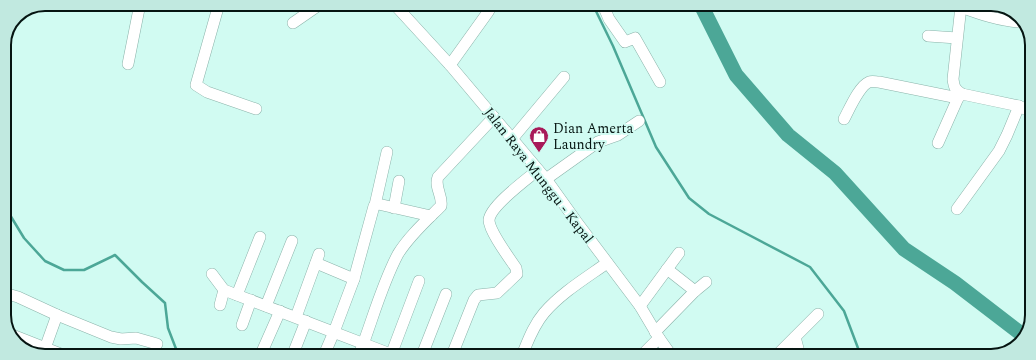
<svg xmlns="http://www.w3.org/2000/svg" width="1036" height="360" font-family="Spectral,serif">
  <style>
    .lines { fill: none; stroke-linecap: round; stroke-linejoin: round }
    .stream { stroke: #4ca797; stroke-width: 2.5 }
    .river { stroke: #4ca797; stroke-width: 15 }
    .minor-casing { stroke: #8bb3aa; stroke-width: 12 }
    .minor { stroke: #fff; stroke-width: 11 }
    .labels { text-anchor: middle; stroke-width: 4; stroke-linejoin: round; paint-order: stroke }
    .poi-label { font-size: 14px; fill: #061512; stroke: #d1fbf2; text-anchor: start }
    .street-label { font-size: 14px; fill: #061512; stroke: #d1fbf2 }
    .rim { fill: none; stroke: #061512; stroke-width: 2 }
  </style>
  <rect width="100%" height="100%" fill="#d1fbf2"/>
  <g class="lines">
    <g class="stream">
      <polyline points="593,5 613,46 656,147 689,198 709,214 810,267 844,311 861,356"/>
      <polyline points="4,171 10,215 24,238 45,261 64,270 84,270 115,255 142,282 165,303 168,328 178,354"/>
    </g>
    <polyline class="river" points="701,5 736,75 788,135 835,173 904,249 955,283 1024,336"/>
    <defs>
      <g id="minor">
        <polyline points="219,4 196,85 207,92 256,109"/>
        <polyline points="395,5 450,65 546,179 576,221 640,306 659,338 671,355"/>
        <polyline points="603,5 609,19 625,42 635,38 660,82"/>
        <path d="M 961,6 L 953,79 C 954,87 955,90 962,94 L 1019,106 L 1031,112"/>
        <path d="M 961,7 C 980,14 1000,21 1020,22"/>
        <polyline points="293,23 319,5"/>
        <polyline points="928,36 957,38"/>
        <polyline points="128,64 140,4"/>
        <polyline points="450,65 488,12 492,5"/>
        <path d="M 844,119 C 849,110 859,86 869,82 C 872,81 876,82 879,82 L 958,98"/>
        <polyline points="513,138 564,77"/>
        <polyline points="938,143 958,98 962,94"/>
        <polyline points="546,179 598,142 618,135 639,121"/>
        <polyline points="375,205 387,152"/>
        <polyline points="394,208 399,181"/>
        <polyline points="957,209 999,151 1007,135 1019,106"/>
        <polyline points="316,263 354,279"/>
        <polyline points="667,269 695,291"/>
        <polyline points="212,274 224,290 393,355"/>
        <polyline points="4,293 18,297 57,315 111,337 121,339 136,338 157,344"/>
        <polyline points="237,295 260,237"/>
        <polyline points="220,305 224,290"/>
        <polyline points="266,306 292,241"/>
        <polyline points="640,306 679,253"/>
        <polyline points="296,317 319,254"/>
        <polyline points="242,325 251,300"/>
        <polyline points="655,332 695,291 706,282"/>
        <polyline points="10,334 61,354"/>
        <polyline points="795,337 800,356"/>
        <polyline points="43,354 57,315"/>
        <polyline points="261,354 280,311"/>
        <polyline points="293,354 306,321"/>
        <polyline points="324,355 334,332 354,279 374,206 378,204 431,216"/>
        <path d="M 359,355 C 372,322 381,286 398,254 C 409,236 426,221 441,206 C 443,196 434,187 438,177 L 494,117"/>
        <polyline points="391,355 419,281"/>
        <polyline points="422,355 446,294"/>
        <path d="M 452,355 L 474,300 L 478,295 L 497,293 L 517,274 L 516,268 C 510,259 489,231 489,220 C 490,206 527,179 538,170"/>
        <path d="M 522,355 C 528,341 533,326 544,313 C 561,293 586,278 607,263"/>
        <polyline points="642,355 659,338"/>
        <polyline points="776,356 818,314"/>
      </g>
    </defs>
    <use href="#minor" class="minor-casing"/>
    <use href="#minor" class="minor"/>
  </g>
  <defs>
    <symbol id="shop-pin" viewBox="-11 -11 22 30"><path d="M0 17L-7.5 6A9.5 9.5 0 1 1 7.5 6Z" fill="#a81959" stroke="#d1fbf2"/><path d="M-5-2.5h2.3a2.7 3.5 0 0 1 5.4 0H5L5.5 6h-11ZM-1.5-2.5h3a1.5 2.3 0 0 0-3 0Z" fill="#fff"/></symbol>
  </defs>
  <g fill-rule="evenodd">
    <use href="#shop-pin" x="528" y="125" width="22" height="30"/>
  </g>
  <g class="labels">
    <g class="poi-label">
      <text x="553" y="133">Dian Amerta<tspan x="553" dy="16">Laundry</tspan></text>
    </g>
    <g class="street-label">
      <text transform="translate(539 175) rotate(52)" y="5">Jalan Raya Munggu - Kapal</text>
    </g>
  </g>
  <path d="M0 0H1036V360H0ZM45 11H991A34 34 0 0 1 1025 45V315A34 34 0 0 1 991 349H45A34 34 0 0 1 11 315V45A34 34 0 0 1 45 11Z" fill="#c1e9e0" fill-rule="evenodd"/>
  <path class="rim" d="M45 11H991A34 34 0 0 1 1025 45V315A34 34 0 0 1 991 349H45A34 34 0 0 1 11 315V45A34 34 0 0 1 45 11Z"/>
</svg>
